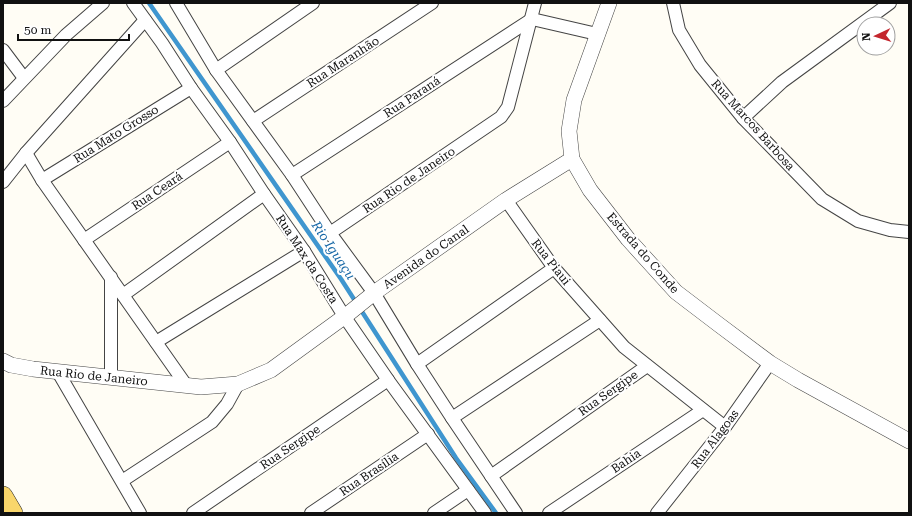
<svg xmlns="http://www.w3.org/2000/svg" width="912" height="516" font-family="'Roboto Serif',serif">
  <style>
    .lines { fill: none; stroke-linecap: round; stroke-linejoin: round }
    .stream { stroke: #3f96cf; stroke-width: 4.5 }
    .minor-casing { stroke: #444; stroke-width: 14 }
    .tertiary-casing { stroke: #444; stroke-width: 16 }
    .primary-casing { stroke: #222; stroke-width: 20 }
    .minor { stroke: #fff; stroke-width: 12 }
    .tertiary { stroke: #fff; stroke-width: 15 }
    .primary { stroke: #f9d66b; stroke-width: 19 }
    .labels { text-anchor: middle; stroke-width: 4; stroke-linejoin: round; paint-order: stroke }
    .street-label { font-size: 12px; fill: #111; stroke: #fff }
    .water-label { font-size: 13px; font-style: italic; fill: #1768a6; stroke: #fff }
  </style>
  <rect width="100%" height="100%" fill="#fffdf5"/>
  <g class="lines">
    <polyline class="stream" points="149,3 341,279 456,458 496,513"/>
    <defs>
      <g id="minor">
        <polyline points="133,3 162,43 191,88 230,142 264,194 304,251 344,316 388,380 485,513"/>
        <polyline points="176,3 216,70 292,175 330,233 374,293 417,364 452,418 516,513"/>
        <polyline points="673,3 679,30 700,65 743,118 822,199 858,221 890,230 909,232"/>
        <polyline points="3,50 24,78"/>
        <polyline points="216,70 313,3"/>
        <polyline points="3,101 66,35 103,3"/>
        <polyline points="743,118 782,82 890,3"/>
        <polyline points="253,121 432,3"/>
        <polyline points="26,153 42,180 186,385"/>
        <polyline points="292,175 532,19 597,34"/>
        <polyline points="42,180 191,88"/>
        <polyline points="3,182 26,153 145,20"/>
        <polyline points="506,200 554,268 624,347 725,427"/>
        <polyline points="330,233 501,117 508,107 535,3"/>
        <polyline points="84,240 230,142"/>
        <polyline points="111,277 111,377"/>
        <polyline points="123,295 264,194"/>
        <polyline points="156,342 304,251"/>
        <polyline points="417,364 554,268"/>
        <polyline points="58,372 140,513"/>
        <polyline points="452,418 600,320"/>
        <polyline points="491,476 647,366"/>
        <polyline points="122,481 212,422 227,404 238,384"/>
        <polyline points="193,513 388,380"/>
        <polyline points="311,513 428,434"/>
        <polyline points="434,513 468,490"/>
        <polyline points="549,513 703,410"/>
        <polyline points="657,513 725,427 770,363"/>
      </g>
      <g id="tertiary">
        <polyline points="609,3 574,100 569,131 572,159 590,190 628,239 676,292 718,324 770,363 798,380 909,441"/>
        <polyline points="3,361 11,365 33,369 201,387 238,384 271,370 348,314 374,293 506,200 572,159"/>
      </g>
      <polyline id="primary" points="3,496 13,513"/>
    </defs>
    <use href="#minor" class="minor-casing"/>
    <use href="#tertiary" class="tertiary-casing"/>
    <use href="#primary" class="primary-casing"/>
    <use href="#minor" class="minor"/>
    <use href="#tertiary" class="tertiary"/>
    <use href="#primary" class="primary"/>
  </g>
  <g class="labels">
    <g class="street-label">
      <text transform="translate(343 62) rotate(-33)" y="4">Rua Maranhão</text>
      <text transform="translate(412 97) rotate(-33)" y="4">Rua Paraná</text>
      <text transform="translate(753 125) rotate(48)" y="4">Rua Marcos Barbosa</text>
      <text transform="translate(116 134) rotate(-32)" y="4">Rua Mato Grosso</text>
      <text transform="translate(409 180) rotate(-34)" y="4">Rua Rio de Janeiro</text>
      <text transform="translate(157 191) rotate(-34)" y="4">Rua Ceará</text>
      <text transform="translate(643 253) rotate(49)" y="4">Estrada do Conde</text>
      <text transform="translate(426 257) rotate(-35)" y="4">Avenida do Canal</text>
      <text transform="translate(307 259) rotate(57)" y="4">Rua Max da Costa</text>
      <text transform="translate(551 262) rotate(52)" y="4">Rua Piaui</text>
      <text transform="translate(94 376) rotate(6)" y="4">Rua Rio de Janeiro</text>
      <text transform="translate(608 393) rotate(-35)" y="4">Rua Sergipe</text>
      <text transform="translate(715 439) rotate(-53)" y="4">Rua Alagoas</text>
      <text transform="translate(290 447) rotate(-34)" y="4">Rua Sergipe</text>
      <text transform="translate(626 461) rotate(-34)" y="4">Bahia</text>
      <text transform="translate(369 474) rotate(-34)" y="4">Rua Brasília</text>
    </g>
    <g class="water-label">
      <text transform="translate(334 250) rotate(56)" y="5">Rio Iguaçu</text>
    </g>
  </g>
  <rect width="912" height="516" fill="none" stroke="#111111" stroke-width="8"/>
  <g transform="translate(876 36) rotate(266)"><circle r="19" fill="#ffffff" stroke="#a0a0a0"/>
  <path d="M0-3L7 15L0 10L-7 15Z" fill="#c4262e"/>
  <text y="-6" font-size="11" font-weight="bold" text-anchor="middle" fill="#111111">N</text>
  </g>
  <path d="M18 34v6h111v-6" fill="none" stroke="#111111" stroke-width="2"/>
  <text x="24" y="34" font-size="12" fill="#111111" stroke="#ffffff" stroke-width="3" paint-order="stroke">50 m</text>
</svg>
